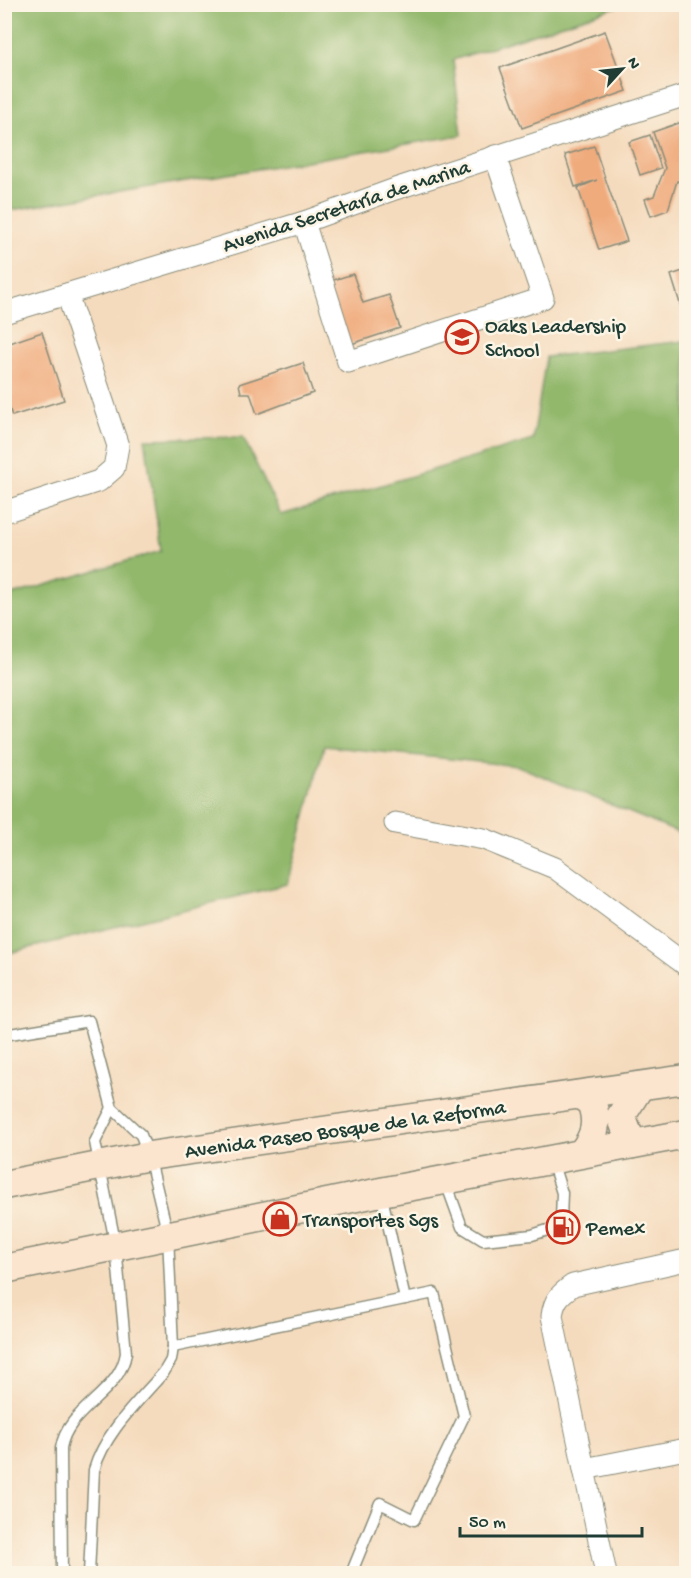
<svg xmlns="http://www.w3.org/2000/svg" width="691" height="1578" font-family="'Gochi Hand',sans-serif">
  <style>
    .forest { fill: #92b86c; stroke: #587a50; stroke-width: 1.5 }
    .building { fill: #f0ab7d }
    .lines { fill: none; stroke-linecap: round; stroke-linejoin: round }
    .service-casing { stroke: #8a8c79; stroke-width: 13 }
    .minor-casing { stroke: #8a8c79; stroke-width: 23 }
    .secondary-casing { stroke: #8a8c79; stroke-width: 31 }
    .service { stroke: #fff; stroke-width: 10 }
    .minor { stroke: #fff; stroke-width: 21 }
    .secondary { stroke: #fce5cf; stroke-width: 28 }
    .labels { text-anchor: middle; stroke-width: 5; stroke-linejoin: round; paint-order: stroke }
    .street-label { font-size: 21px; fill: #1f3d34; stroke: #fcf5e5 }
    .poi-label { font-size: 21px; fill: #1f3d34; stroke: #fcf5e5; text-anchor: start }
  </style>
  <rect width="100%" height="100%" fill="#fcf5e5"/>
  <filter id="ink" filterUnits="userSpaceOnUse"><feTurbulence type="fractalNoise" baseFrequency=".0167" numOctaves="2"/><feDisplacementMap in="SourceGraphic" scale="12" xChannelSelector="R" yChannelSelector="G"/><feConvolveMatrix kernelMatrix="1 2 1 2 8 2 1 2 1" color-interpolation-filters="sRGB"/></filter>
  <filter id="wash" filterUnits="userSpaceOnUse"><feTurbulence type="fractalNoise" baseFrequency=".008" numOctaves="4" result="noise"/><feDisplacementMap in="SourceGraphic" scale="24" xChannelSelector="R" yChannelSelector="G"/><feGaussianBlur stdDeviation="1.35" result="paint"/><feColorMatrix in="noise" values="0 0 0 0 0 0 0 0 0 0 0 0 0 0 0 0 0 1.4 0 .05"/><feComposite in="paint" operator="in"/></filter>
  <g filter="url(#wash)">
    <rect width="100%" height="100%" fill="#f5dbbe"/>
    <g class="forest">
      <polygon points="5,4 622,4 622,5 453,60 462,135 5,211"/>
      <polygon points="684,341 686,346 686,836 518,766 324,746 288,884 5,954 5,597 161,551 145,439 243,437 281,515 533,440 546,357"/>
    </g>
    <g id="blocks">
      <g class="building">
        <polygon points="605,31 627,91 522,128 500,68"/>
        <polygon points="682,122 686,130 686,166 682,167 686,169 686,184 677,181 668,210 651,216 645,199 654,196 665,168 653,132"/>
        <polygon points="650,135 661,168 640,175 629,142"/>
        <polygon points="594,146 627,241 599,250 578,188 597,180 575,187 565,155"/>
        <polygon points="686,270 686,309 682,310 671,275"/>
        <polygon points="353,274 363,303 389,295 400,328 348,345 324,283"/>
        <polygon points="42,332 64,400 12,416 4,392 4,345"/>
        <polygon points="303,363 313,393 257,414 250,393 241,393 239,384"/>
      </g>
    </g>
  </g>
  <g filter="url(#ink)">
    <use href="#blocks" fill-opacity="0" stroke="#8a8c79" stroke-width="1.5"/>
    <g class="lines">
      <defs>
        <g id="service">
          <path d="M 4,1035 L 89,1021 L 112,1108 L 141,1135 L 149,1156 L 168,1235 L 173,1347 L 171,1360 L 164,1372 C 138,1402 105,1432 94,1470 L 89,1574"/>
          <polyline points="445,1180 462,1227 483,1240 532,1235 551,1229 561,1219 562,1193 552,1161"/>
          <polyline points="173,1347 405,1299 381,1193"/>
          <path d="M 62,1574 L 61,1448 C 68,1407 120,1394 126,1353 L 116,1247 L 95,1142 L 112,1108"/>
          <polyline points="351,1574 380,1503 414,1520 464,1416 434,1293 405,1299"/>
        </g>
        <g id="minor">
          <polyline points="304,222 348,362 543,298 495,156"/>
          <polyline points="4,313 304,222 395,189 686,95"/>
          <polyline points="4,512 99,481 114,468 118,446 67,294"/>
          <polyline points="395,823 484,839 555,868 686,965"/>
          <polyline points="584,1469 686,1449"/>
          <path d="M 606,1574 L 552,1316 C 554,1300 560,1294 573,1285 L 686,1260"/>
        </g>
        <g id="secondary">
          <path d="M 580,1095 L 591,1102 C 599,1122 595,1137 582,1153"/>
          <polyline points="632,1144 621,1116 640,1086"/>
          <polyline points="4,1185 149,1156 686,1079"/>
          <polyline points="4,1269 381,1192 686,1134"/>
        </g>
      </defs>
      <use href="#service" class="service-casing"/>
      <use href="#minor" class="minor-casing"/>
      <use href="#secondary" class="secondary-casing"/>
      <use href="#service" class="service"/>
      <use href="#minor" class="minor"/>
      <use href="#secondary" class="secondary"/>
    </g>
  </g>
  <defs>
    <symbol id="school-ring" viewBox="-11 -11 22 22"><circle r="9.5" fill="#fcf5e5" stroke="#c8321e" stroke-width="1.5"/><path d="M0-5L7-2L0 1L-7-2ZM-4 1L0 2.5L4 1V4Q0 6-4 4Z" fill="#c8321e"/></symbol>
    <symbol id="shop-ring" viewBox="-11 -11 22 22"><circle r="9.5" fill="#fcf5e5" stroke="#c8321e" stroke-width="1.5"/><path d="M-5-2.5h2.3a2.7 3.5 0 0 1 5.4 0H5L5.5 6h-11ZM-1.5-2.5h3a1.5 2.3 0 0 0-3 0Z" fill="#c8321e"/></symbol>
    <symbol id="fuel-ring" viewBox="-11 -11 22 22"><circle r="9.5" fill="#fcf5e5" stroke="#c8321e" stroke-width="1.5"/><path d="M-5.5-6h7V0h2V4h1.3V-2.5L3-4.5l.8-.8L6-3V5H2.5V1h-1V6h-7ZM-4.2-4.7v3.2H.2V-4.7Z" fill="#c8321e"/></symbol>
  </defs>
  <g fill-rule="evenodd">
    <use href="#school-ring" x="443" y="318" width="38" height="38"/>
    <use href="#shop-ring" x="261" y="1200" width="38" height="38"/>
    <use href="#fuel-ring" x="544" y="1208" width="38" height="38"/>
  </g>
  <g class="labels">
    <g class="street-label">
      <text transform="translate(346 205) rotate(-18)" y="7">Avenida Secretaría de Marina</text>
      <text transform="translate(345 1128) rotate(-8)" y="7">Avenida Paseo Bosque de la Reforma</text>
    </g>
    <g class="poi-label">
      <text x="485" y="332">Oaks Leadership<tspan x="485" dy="24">School</tspan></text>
      <text x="303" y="1226">Transportes Sgs</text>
      <text x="586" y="1234">Pemex</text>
    </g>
  </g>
  <rect width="691" height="1578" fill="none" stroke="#fcf5e5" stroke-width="24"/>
  <g transform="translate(622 69) rotate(63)" stroke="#fcf5e5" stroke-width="4.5" paint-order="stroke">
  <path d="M0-4.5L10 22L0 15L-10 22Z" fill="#1f3d34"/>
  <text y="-9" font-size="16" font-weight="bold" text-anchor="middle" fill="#1f3d34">N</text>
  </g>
  <path d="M460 1527v9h182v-9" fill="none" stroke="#1f3d34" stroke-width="3"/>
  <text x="469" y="1527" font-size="18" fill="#1f3d34" stroke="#fcf5e5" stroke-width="4.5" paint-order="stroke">50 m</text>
</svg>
